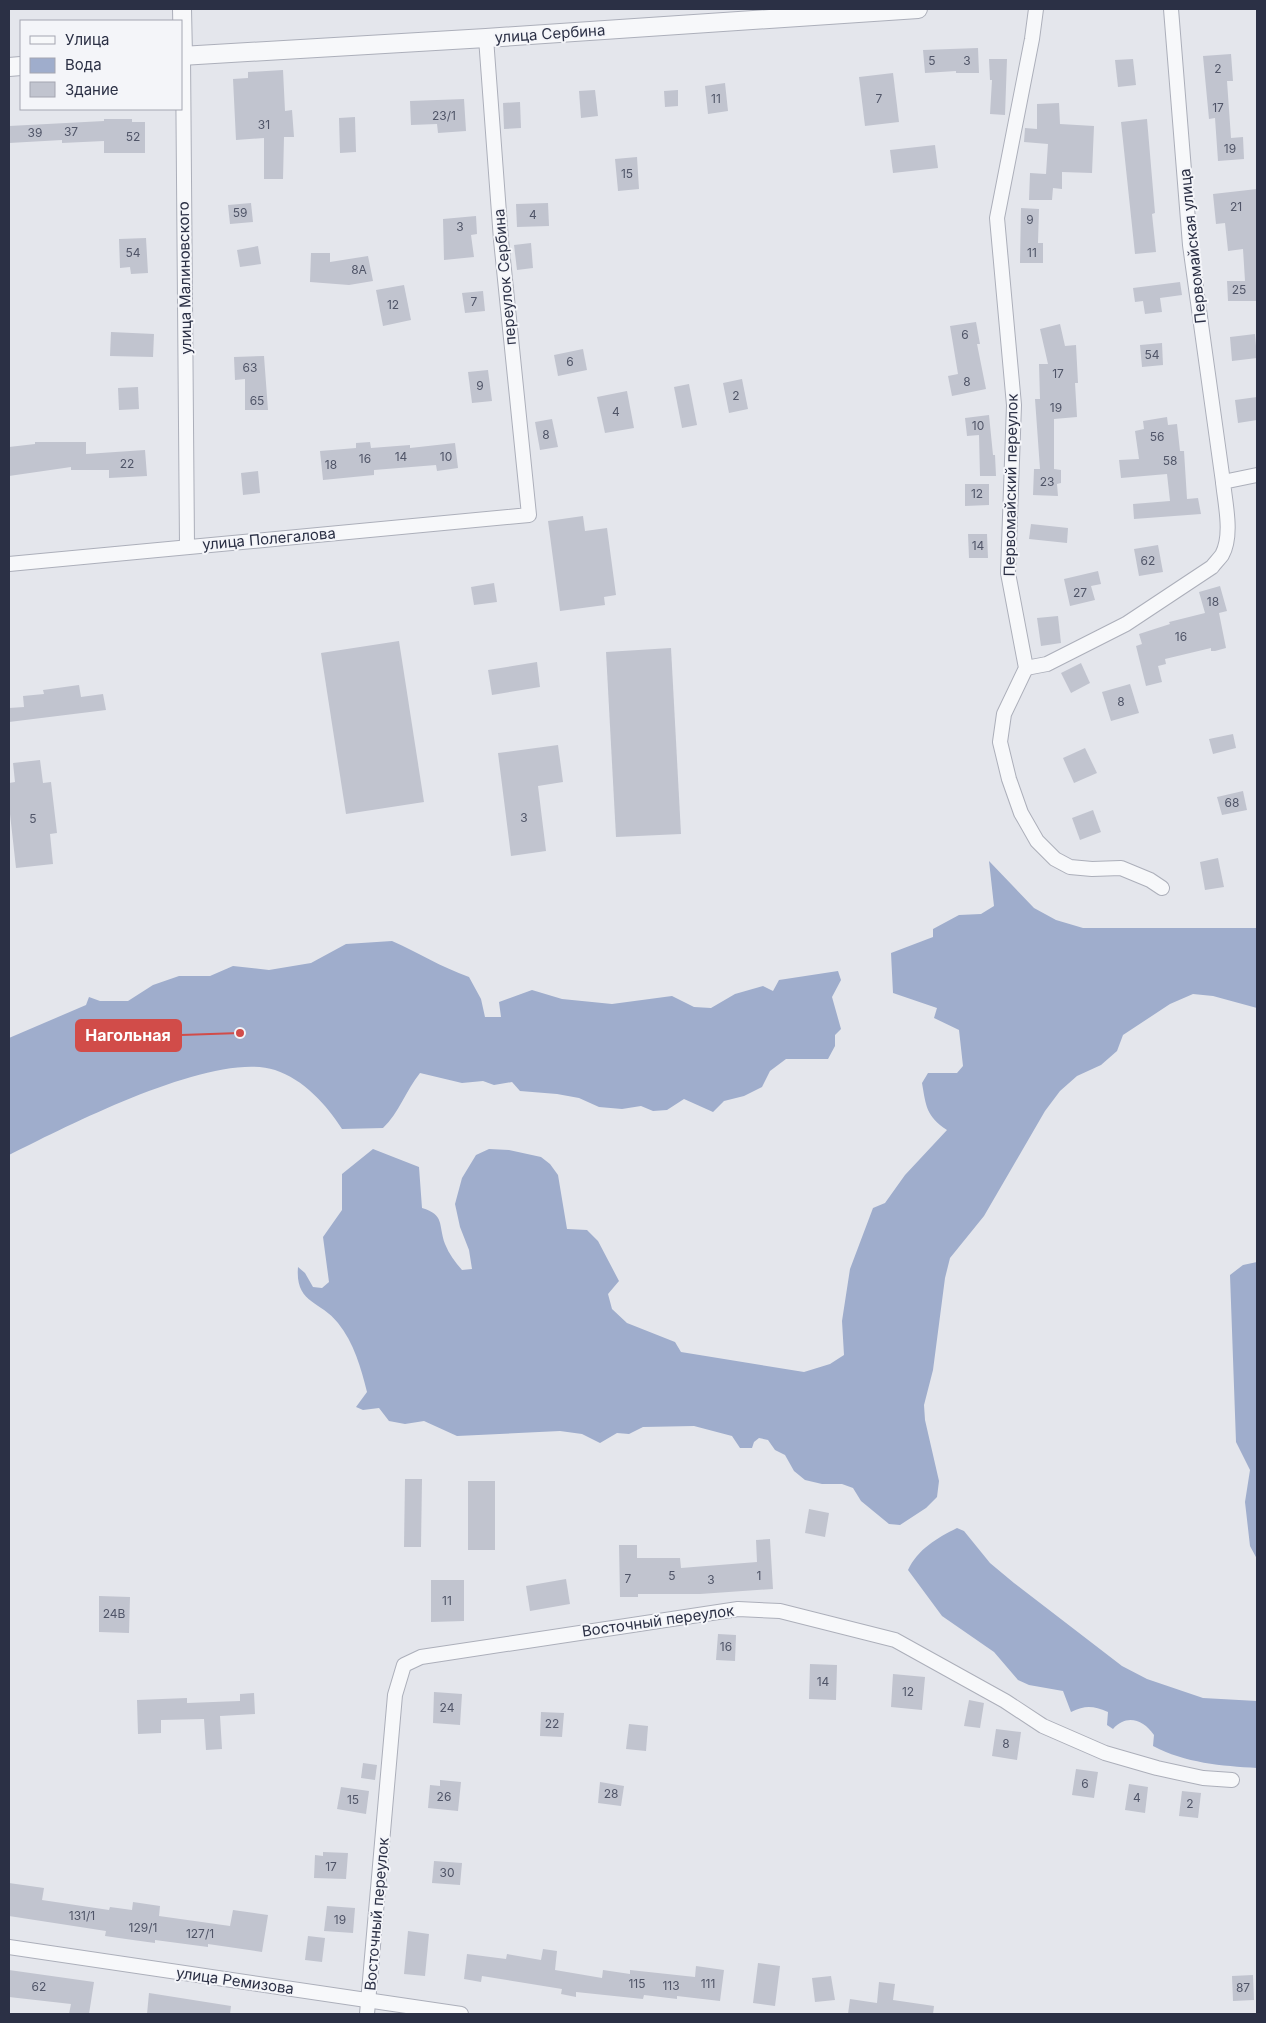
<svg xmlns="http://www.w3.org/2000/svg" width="1266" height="2023" font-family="Inter,sans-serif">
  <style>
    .water { fill: #9fadcc }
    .building { fill: #c1c4cf }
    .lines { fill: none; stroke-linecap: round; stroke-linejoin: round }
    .minor-casing { stroke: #acafba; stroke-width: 16 }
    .tertiary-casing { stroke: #acafba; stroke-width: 20 }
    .minor { stroke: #f7f8fa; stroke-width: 14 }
    .tertiary { stroke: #f7f8fa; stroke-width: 18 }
    .labels { text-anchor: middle; stroke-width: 4; stroke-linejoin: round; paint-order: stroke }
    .number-label { font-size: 12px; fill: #505568 }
    .street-label { font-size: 15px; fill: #2b3045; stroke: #f4f5f9 }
    .leader { fill: none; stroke: #d14c49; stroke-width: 2 }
    .callout-dot { fill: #d14c49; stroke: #f4f5f9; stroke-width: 2 }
    .callout { fill: #d14c49; stroke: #d14c49; stroke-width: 2 }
    .callout-label { font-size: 16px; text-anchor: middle; font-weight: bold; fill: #fff }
  </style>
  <rect width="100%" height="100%" fill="#e4e6ec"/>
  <g class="water">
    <path d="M 989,861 L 1034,908 L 1056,920 L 1083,928 L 1257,928 L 1257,1008 L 1213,996 L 1193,994 L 1170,1004 L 1123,1035 L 1117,1051 L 1101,1065 L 1077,1076 L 1060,1091 L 1045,1111 L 984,1216 L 950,1258 L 945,1278 L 933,1370 L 924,1405 L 925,1420 L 939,1481 L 937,1497 L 926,1508 L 900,1525 L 889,1524 L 861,1501 L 853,1488 L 842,1484 L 822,1484 L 805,1480 L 794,1471 L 785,1455 L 775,1450 L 768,1440 L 759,1438 L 754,1442 L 752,1448 L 740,1448 L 732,1436 L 694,1426 L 643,1427 L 629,1434 L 617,1433 L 600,1443 L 582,1434 L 560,1431 L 457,1436 L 424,1421 L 405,1424 L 389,1421 L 379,1408 L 363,1410 L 356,1407 L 367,1392 C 361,1368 354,1343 338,1323 C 320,1300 295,1304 298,1267 L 305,1273 L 313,1287 L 322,1288 L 329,1282 L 323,1237 L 342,1210 L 342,1174 L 373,1149 L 419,1167 L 422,1208 C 445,1215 438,1224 445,1244 C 449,1254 455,1262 462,1270 L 472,1269 L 469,1250 L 460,1227 L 455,1204 L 462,1178 L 476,1155 L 489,1149 L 509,1150 L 541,1157 L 550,1164 L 558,1175 L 567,1229 L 587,1230 L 598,1241 L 619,1281 L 608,1294 L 612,1309 L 627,1323 L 675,1342 L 681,1352 L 804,1372 L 830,1364 L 844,1355 L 842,1321 L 850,1269 L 873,1208 L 885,1203 L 905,1175 L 947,1130 C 926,1116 926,1106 922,1083 L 928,1073 L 957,1073 L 963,1066 L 959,1030 L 934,1018 L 937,1008 L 893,993 L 891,953 L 933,937 L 933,929 L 959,915 L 981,914 L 994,906 Z"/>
    <path d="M 392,941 C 419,953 441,967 469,977 L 481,999 L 485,1017 L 501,1017 L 499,1002 L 532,990 L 562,999 L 612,1004 L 672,996 L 694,1007 L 711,1008 L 735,994 L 763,986 L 773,991 L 779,980 L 838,971 L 841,980 L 832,997 L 841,1029 L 835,1035 L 835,1046 L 828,1059 L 786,1059 L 770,1071 L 762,1087 L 744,1096 L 724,1101 L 713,1112 L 684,1099 L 667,1110 L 653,1111 L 641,1106 L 622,1109 L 599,1107 L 579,1098 L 557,1094 L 520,1091 L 512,1082 L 494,1085 L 483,1081 L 462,1083 L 420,1073 C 406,1090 399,1113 383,1128 L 342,1129 C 327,1105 303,1079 275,1070 C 214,1050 67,1126 9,1155 L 9,1038 L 86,1005 L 89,997 L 100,1001 L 128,1001 L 153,985 L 179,976 L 210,976 L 233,966 L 269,970 L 311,963 L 346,944 Z"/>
    <polygon points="1257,1262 1257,1559 1250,1546 1245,1502 1250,1470 1236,1442 1230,1275 1243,1265"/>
    <path d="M 957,1528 L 964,1531 L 990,1563 L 1014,1583 L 1122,1666 L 1147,1679 L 1203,1698 L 1257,1701 L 1257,1768 C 1222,1766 1185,1763 1153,1746 L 1154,1735 C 1143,1719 1126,1714 1113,1729 L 1107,1725 L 1108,1712 C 1093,1706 1086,1705 1071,1712 L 1063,1691 L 1029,1685 L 1018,1680 L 994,1652 L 942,1616 L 908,1570 C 918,1549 937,1538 957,1528 Z"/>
  </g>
  <g class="building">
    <polygon points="978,48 979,73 956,73 956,71 925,73 923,50"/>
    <polygon points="1231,54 1233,81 1227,81 1231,138 1243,137 1244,159 1218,161 1215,118 1209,119 1203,56"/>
    <polygon points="989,59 1007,59 1005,115 990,114 992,80 990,80"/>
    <polygon points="1133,59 1136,85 1118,87 1115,60"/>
    <polygon points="283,70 285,111 292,110 294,137 284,137 283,179 264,179 264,138 236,140 233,79 248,78 248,72"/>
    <polygon points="893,73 899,122 865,126 859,77"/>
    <polygon points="725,83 728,111 708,114 705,86"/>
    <polygon points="595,90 598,116 581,118 579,91"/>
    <polygon points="678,90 678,106 665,107 664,91"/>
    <polygon points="464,99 466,131 438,133 437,124 411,125 410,101"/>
    <polygon points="520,102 521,128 504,129 503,103"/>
    <polygon points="1059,103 1060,124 1094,126 1092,173 1062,172 1062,189 1053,188 1052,200 1029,200 1030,173 1046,174 1048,144 1024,142 1025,128 1037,129 1037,104"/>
    <polygon points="355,117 356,152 340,153 339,118"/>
    <polygon points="104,119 132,119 132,122 145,122 145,153 104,153 104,141 62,143 62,140 9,143 9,126 104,121"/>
    <polygon points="1147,119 1155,213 1152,214 1156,252 1135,254 1121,122"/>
    <polygon points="935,145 938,168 893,173 890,150"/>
    <polygon points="637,157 639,189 618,191 615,159"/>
    <polygon points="1257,189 1257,301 1228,301 1227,281 1245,281 1243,249 1228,251 1225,223 1216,224 1213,194"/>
    <polygon points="251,203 253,222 230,224 228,205"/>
    <polygon points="548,203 549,226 517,227 516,204"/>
    <polygon points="1021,208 1039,209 1038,243 1043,243 1043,263 1020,263"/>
    <polygon points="476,216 477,234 471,235 474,257 444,260 443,219"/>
    <polygon points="146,238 148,273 131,274 130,267 120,268 119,239"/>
    <polygon points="531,243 533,268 517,270 514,245"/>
    <polygon points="258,246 261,264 240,267 237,250"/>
    <polygon points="311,253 330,253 330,262 368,256 373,281 349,285 310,282"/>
    <polygon points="1180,282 1182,295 1160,298 1162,312 1145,314 1143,301 1135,302 1133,288"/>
    <polygon points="404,285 411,320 383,326 376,290"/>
    <polygon points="483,291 485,311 465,313 462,293"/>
    <polygon points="976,322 980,344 977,344 986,389 952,396 948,376 958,374 950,326"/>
    <polygon points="1060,324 1065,346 1076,345 1078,383 1075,383 1077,417 1054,419 1054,469 1061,470 1061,483 1057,484 1058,496 1033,495 1034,469 1040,469 1035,399 1040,399 1039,364 1048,364 1040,329"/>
    <polygon points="111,332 154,334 153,357 110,356"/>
    <polygon points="1255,334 1257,358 1232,361 1230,337"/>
    <polygon points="1162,343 1163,365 1142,367 1140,345"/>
    <polygon points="583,349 587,370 558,376 554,355"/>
    <polygon points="264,356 268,410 245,410 245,379 235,380 234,357"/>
    <polygon points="488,370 492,401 472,403 468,372"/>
    <polygon points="742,379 748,409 729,413 723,383"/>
    <polygon points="689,384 697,425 682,428 674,387"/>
    <polygon points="138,387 139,409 119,410 118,388"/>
    <polygon points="627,391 634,428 605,433 597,397"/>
    <polygon points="1257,397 1257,420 1238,423 1235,400"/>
    <polygon points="989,415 993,455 995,455 996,476 980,476 979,435 967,436 965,418"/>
    <polygon points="1167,417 1168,425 1177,424 1180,451 1184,451 1187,499 1198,498 1201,514 1134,519 1133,504 1170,501 1167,474 1121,478 1119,460 1139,459 1135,431 1144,429 1143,421"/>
    <polygon points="552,419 558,447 540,450 535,422"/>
    <polygon points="35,442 86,442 86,454 145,450 147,476 109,478 109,470 71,470 71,467 9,476 9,447 35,444"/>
    <polygon points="370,442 371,448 410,445 410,448 455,443 458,468 437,471 436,465 374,470 374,475 323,480 320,451 356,448 356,443"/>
    <polygon points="258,471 260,493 243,495 241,473"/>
    <polygon points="965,484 989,484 989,505 965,506"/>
    <polygon points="583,516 585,531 607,528 616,595 604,597 605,605 560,611 548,521"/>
    <polygon points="1031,524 1068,528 1067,543 1029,539"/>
    <polygon points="968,534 987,534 988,558 969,558"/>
    <polygon points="1158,545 1163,572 1139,576 1134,549"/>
    <polygon points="1098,571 1101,584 1091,586 1095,600 1070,606 1064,579"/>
    <polygon points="494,583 497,602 474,605 471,587"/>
    <polygon points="1220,586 1227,611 1219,613 1226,648 1215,651 1211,651 1211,648 1165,659 1166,664 1158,666 1162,682 1146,686 1136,646 1142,644 1139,634 1170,624 1169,622 1205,613 1199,592"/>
    <polygon points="1058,616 1061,643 1041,646 1037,618"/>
    <polygon points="399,641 424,802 346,814 321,653"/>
    <polygon points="671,648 681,834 616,837 606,652"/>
    <polygon points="537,662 540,687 492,695 488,670"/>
    <polygon points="1081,663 1090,683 1071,693 1061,673"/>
    <polygon points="1130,684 1139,713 1111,721 1102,692"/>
    <polygon points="79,685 81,697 103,694 106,710 9,722 9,708 24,707 23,696 44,694 43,690"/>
    <polygon points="1233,734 1236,748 1213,754 1209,739"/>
    <polygon points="558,745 563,782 538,786 546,851 511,856 498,753"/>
    <polygon points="1085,748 1097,773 1074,783 1063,758"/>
    <polygon points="40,760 43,783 51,782 57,833 50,834 53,864 16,868 9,805 9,783 15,782 13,763"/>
    <polygon points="1243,791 1247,810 1222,815 1217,797"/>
    <polygon points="1093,810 1101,832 1080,840 1072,818"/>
    <polygon points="1218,858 1224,887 1205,890 1200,862"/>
    <polygon points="405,1479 422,1479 421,1547 404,1547"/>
    <rect x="468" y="1481" width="27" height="69"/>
    <polygon points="809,1509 829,1513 825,1537 805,1533"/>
    <polygon points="770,1539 773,1589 700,1594 638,1594 638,1597 620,1597 619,1545 637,1545 637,1558 680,1558 681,1568 757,1562 756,1540"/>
    <polygon points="566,1579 570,1604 530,1611 526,1586"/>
    <polygon points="431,1580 464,1580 464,1621 431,1622"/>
    <polygon points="99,1596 130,1597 129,1633 99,1632"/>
    <polygon points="718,1634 736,1635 735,1661 716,1660"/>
    <polygon points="810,1664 837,1665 836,1700 809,1699"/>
    <polygon points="893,1674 925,1677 922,1710 891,1707"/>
    <polygon points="434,1692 462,1694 460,1725 433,1723"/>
    <polygon points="254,1693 255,1714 220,1716 222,1749 206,1750 204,1719 161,1720 161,1733 138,1734 137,1700 187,1698 187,1703 240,1701 240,1694"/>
    <polygon points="969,1700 984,1703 980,1728 964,1726"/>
    <polygon points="541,1712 564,1713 562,1737 540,1736"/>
    <polygon points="629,1724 648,1726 646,1751 626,1749"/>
    <polygon points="996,1729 1021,1732 1017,1760 992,1756"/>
    <polygon points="363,1763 377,1765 375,1780 361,1778"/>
    <polygon points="1076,1769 1098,1772 1094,1798 1072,1795"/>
    <polygon points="440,1780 461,1782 458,1811 428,1808 430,1785 440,1786"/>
    <polygon points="600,1782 624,1786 621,1806 598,1803"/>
    <polygon points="1129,1784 1148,1787 1145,1813 1125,1810"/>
    <polygon points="341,1787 369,1791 366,1814 337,1809"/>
    <polygon points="1182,1791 1201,1793 1198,1818 1179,1816"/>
    <polygon points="323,1852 348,1853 346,1879 314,1878 315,1855 323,1856"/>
    <polygon points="434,1861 462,1863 460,1885 432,1883"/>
    <polygon points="9,1883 44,1888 42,1900 109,1910 110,1907 132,1910 133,1902 160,1906 159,1916 230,1926 233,1910 268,1915 262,1952 208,1944 208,1947 155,1940 155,1943 133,1940 105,1936 106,1931 9,1916"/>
    <polygon points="327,1906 355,1908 353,1933 324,1931"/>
    <polygon points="408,1931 429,1934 425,1976 404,1974"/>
    <polygon points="308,1936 325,1938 322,1962 305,1960"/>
    <polygon points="543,1949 557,1951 555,1970 602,1978 603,1970 630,1974 630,1970 695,1977 696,1966 724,1970 720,2001 677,1996 677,1999 644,1995 643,1999 576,1992 576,1997 561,1994 562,1989 482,1976 481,1982 464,1979 467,1954 506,1959 507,1954 541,1960"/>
    <polygon points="758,1963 780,1966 775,2006 753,2003"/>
    <polygon points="9,1970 94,1982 89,2014 69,2014 71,2004 9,1997"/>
    <polygon points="1253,1975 1254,2000 1233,2001 1232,1976"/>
    <polygon points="831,1976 835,2000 815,2002 812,1978"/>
    <polygon points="879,1982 895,1984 893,2000 934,2006 933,2014 848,2014 850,1999 877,2003"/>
    <polygon points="149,1993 231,2006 230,2014 147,2014"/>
  </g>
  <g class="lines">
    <defs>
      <g id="minor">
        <polyline points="1036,9 1032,39 997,218 1014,405 1008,573 1026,668 1004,714 1000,742 1009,779 1021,813 1037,841 1055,859 1070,867 1092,869 1121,868 1150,880 1162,888"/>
        <polyline points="1171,9 1190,245 1223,482"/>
        <polyline points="183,56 187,546"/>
        <polyline points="9,564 529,515 501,240 486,38"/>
        <path d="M 1026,668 L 1047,664 L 1126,624 L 1212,567 C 1215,563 1219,559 1222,555 C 1233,535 1225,503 1223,482 L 1257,475"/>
        <polyline points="9,1947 461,2014"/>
        <polyline points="367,2014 395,1695 404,1665 421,1657 738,1609 780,1611 895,1640 1005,1701 1043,1726 1105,1753 1157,1768 1203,1778 1232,1780"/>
      </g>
      <g id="tertiary">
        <polyline points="182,9 183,56"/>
        <polyline points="181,56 486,38 918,9"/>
        <polyline points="9,67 21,66"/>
      </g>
    </defs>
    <use href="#minor" class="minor-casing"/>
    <use href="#tertiary" class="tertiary-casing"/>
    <use href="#minor" class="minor"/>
    <use href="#tertiary" class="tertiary"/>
  </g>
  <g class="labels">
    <g class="number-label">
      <text x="932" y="65">5</text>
      <text x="967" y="65">3</text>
      <text x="1218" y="73">2</text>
      <text x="716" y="103">11</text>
      <text x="879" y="103">7</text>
      <text x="1218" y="112">17</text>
      <text x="444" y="120">23/1</text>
      <text x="264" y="129">31</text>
      <text x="71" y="136">37</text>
      <text x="35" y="137">39</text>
      <text x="133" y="141">52</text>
      <text x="1230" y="153">19</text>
      <text x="627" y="178">15</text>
      <text x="1236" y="211">21</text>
      <text x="240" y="217">59</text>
      <text x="533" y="219">4</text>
      <text x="1030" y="224">9</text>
      <text x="460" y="231">3</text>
      <text x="133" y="257">54</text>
      <text x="1032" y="257">11</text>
      <text x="359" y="274">8А</text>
      <text x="1239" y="294">25</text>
      <text x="474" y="306">7</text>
      <text x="393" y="309">12</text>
      <text x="965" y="339">6</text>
      <text x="1152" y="359">54</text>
      <text x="570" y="366">6</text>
      <text x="250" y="372">63</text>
      <text x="1058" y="378">17</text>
      <text x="967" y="386">8</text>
      <text x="480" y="390">9</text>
      <text x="736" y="400">2</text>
      <text x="257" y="405">65</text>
      <text x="1056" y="412">19</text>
      <text x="616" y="416">4</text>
      <text x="978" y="430">10</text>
      <text x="546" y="439">8</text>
      <text x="1157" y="441">56</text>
      <text x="401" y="461">14</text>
      <text x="446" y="461">10</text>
      <text x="365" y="463">16</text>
      <text x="1170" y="465">58</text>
      <text x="127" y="468">22</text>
      <text x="331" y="469">18</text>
      <text x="1047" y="486">23</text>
      <text x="977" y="498">12</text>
      <text x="978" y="550">14</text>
      <text x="1148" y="565">62</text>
      <text x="1080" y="597">27</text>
      <text x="1213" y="606">18</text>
      <text x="1181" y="641">16</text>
      <text x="1121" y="706">8</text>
      <text x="1232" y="807">68</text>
      <text x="524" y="822">3</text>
      <text x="33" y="823">5</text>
      <text x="672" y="1580">5</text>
      <text x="759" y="1580">1</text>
      <text x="628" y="1583">7</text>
      <text x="711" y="1584">3</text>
      <text x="447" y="1605">11</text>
      <text x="114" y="1618">24В</text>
      <text x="726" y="1651">16</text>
      <text x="823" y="1686">14</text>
      <text x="908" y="1696">12</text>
      <text x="447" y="1712">24</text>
      <text x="552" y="1728">22</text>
      <text x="1006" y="1748">8</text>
      <text x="1085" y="1788">6</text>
      <text x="611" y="1798">28</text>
      <text x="444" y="1801">26</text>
      <text x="1137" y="1802">4</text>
      <text x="353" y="1804">15</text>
      <text x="1190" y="1808">2</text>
      <text x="331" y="1871">17</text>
      <text x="447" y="1877">30</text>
      <text x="82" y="1920">131/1</text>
      <text x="340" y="1924">19</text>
      <text x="143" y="1932">129/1</text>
      <text x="200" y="1938">127/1</text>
      <text x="637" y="1988">115</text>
      <text x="708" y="1988">111</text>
      <text x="671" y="1990">113</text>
      <text x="39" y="1991">62</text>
      <text x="1243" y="1992">87</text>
    </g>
    <g class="street-label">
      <text transform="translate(550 34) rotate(-4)" y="5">улица Сербина</text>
      <text transform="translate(1193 246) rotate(-96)" y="5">Первомайская улица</text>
      <text transform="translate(505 277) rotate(-95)" y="5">переулок Сербина</text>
      <text transform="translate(185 278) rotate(-91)" y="5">улица Малиновского</text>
      <text transform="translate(1011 485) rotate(-89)" y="5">Первомайский переулок</text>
      <text transform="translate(269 539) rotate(-5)" y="5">улица Полегалова</text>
      <text transform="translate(658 1621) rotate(-8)" y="5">Восточный переулок</text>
      <text transform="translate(377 1914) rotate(-85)" y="5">Восточный переулок</text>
      <text transform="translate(235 1981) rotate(8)" y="5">улица Ремизова</text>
    </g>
  </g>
  <path class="leader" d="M240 1033L181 1035"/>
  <circle class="callout-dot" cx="240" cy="1033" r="5"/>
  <rect class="callout" x="76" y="1020" width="105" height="31" rx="5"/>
  <g class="callout-label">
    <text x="128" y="1041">Нагольная</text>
  </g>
  <rect width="1266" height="2023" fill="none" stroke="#2b3045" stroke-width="20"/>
  <rect x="20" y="20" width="162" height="90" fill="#f4f5f9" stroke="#a4a6b1"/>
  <rect x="30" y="36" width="25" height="8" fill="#f7f8fa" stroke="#a4a6b1"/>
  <text x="65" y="45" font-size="15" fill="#2b3045">Улица</text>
  <rect x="30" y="58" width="25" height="15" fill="#9fadcc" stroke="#a4a6b1"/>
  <text x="65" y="70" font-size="15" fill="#2b3045">Вода</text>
  <rect x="30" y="82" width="25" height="15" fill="#c1c4cf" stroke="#a4a6b1"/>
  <text x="65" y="95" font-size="15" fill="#2b3045">Здание</text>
</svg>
